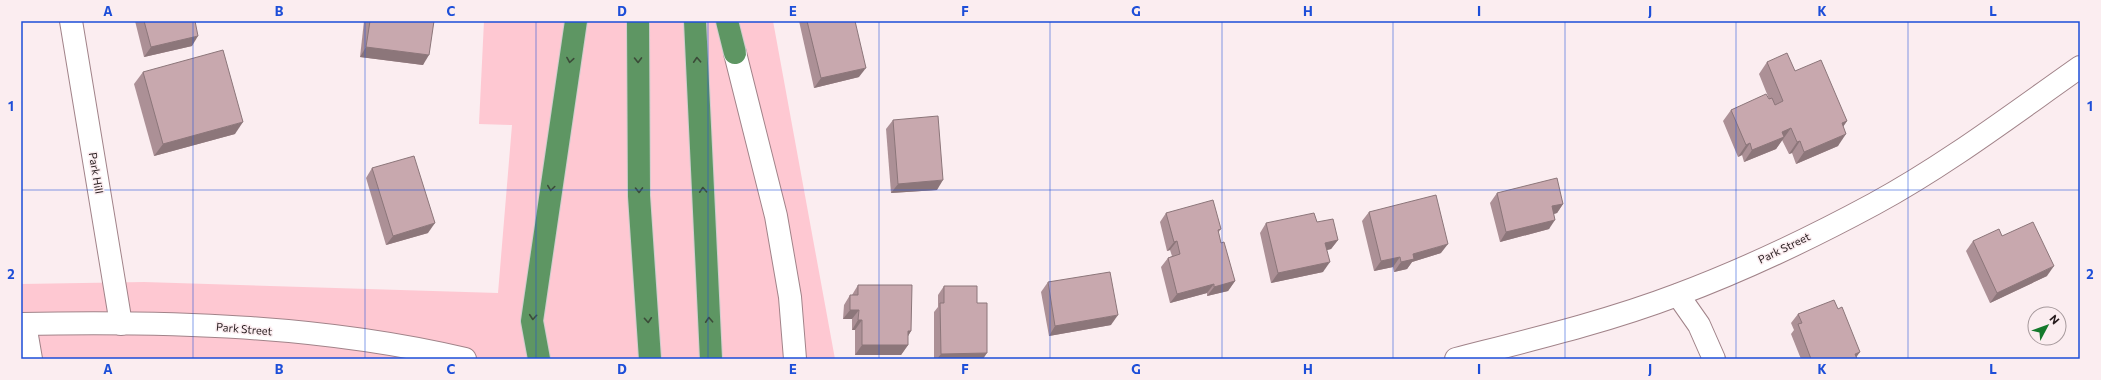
<svg xmlns="http://www.w3.org/2000/svg" width="2101" height="380" font-family="Commissioner,sans-serif">
  <style>
    .green { fill: #fec8d2 }
    .lines { fill: none; stroke-linecap: round; stroke-linejoin: round }
    .street-casing { stroke: #a18389; stroke-width: 24 }
    .secondary-casing { stroke: #a18389; stroke-width: 24 }
    .highway-casing { stroke: #cfcdcd; stroke-width: 24 }
    .street { stroke: #fff; stroke-width: 22 }
    .secondary { stroke: #fff; stroke-width: 22 }
    .highway { stroke: #5e9663; stroke-width: 22 }
    .wall { fill: #ac9096 }
    .shaded-wall { fill: #8c767a }
    .building { fill: #c8a8ae; stroke: #8c767a }
    .oneway { stroke: #3c4c39 }
    .grid { fill: none; stroke: #1d4ed8; stroke-width: 1; stroke-opacity: 0.55 }
    .labels { text-anchor: middle; stroke-width: 3; stroke-linejoin: round; paint-order: stroke }
    .street-label { font-size: 11px; fill: #261b1d; stroke: #fbedf0 }
    .neatline { fill: none; stroke: #1d4ed8; stroke-width: 1.5 }
    .grid-label { font-size: 13px; text-anchor: middle; font-weight: bold; fill: #1d4ed8 }
  </style>
  <rect width="100%" height="100%" fill="#fbedf0"/>
  <polygon class="green" points="484,21 773,21 835,359 21,359 21,284 144,282 498,293 512,125 479,124"/>
  <g class="lines">
    <defs>
      <g id="street">
        <polyline points="71,21 121,324"/>
        <polyline points="1678,295 1699,325 1714,359"/>
        <polyline points="25,324 31,359"/>
      </g>
      <g id="secondary">
        <polyline points="735,53 776,216 790,297 795,359"/>
        <path d="M 21,324 C 169,321 321,325 465,359"/>
        <path d="M 1456,359 C 1530,340 1606,322 1677,295 C 1744,270 1811,238 1874,204 C 1946,165 2013,114 2080,67"/>
      </g>
      <g id="highway">
        <polyline points="638,21 639,196 650,359"/>
        <polyline points="695,21 711,359"/>
        <polyline points="727,21 735,53"/>
        <polyline points="539,359 532,321 576,21"/>
      </g>
    </defs>
    <use href="#street" class="street-casing"/>
    <use href="#secondary" class="secondary-casing"/>
    <use href="#highway" class="highway-casing"/>
    <use href="#street" class="street"/>
    <use href="#secondary" class="secondary"/>
    <use href="#highway" class="highway"/>
  </g>
  <g class="wall">
    <polygon points="135,21 195,21 192,46 144,57"/>
    <polygon points="364,21 434,21 423,65 360,57"/>
    <polygon points="799,21 855,21 859,77 814,88"/>
    <polygon points="1767,62 1795,71 1847,121 1843,126 1838,146 1796,164 1792,153 1789,154 1782,140 1776,149 1744,162 1742,155 1738,157 1723,121 1731,110 1769,99 1759,74"/>
    <polygon points="143,72 235,134 154,156 134,84"/>
    <polygon points="893,120 937,190 891,193 886,129"/>
    <polygon points="372,168 428,233 386,245 366,178"/>
    <polygon points="1497,193 1563,204 1557,213 1554,214 1549,229 1500,242 1490,203"/>
    <polygon points="1369,212 1441,253 1412,262 1407,269 1394,272 1393,267 1374,271 1362,221"/>
    <polygon points="1166,213 1221,229 1218,233 1221,243 1235,281 1228,291 1207,296 1207,293 1170,303 1161,267 1168,258 1172,256 1170,250 1167,251 1160,222"/>
    <polygon points="1317,222 1338,240 1331,249 1327,250 1323,272 1271,283 1260,233 1266,223"/>
    <polygon points="2002,236 2047,276 1990,303 1966,251 1973,241"/>
    <polygon points="1048,282 1111,325 1049,336 1041,292"/>
    <polygon points="858,285 911,331 908,336 908,345 901,355 855,355 855,330 852,330 852,319 843,319 844,305 850,295 852,295"/>
    <polygon points="944,286 977,303 983,359 934,359 934,312 938,307 938,295"/>
    <polygon points="1838,309 1857,359 1801,359 1791,334 1794,330 1791,323 1798,314"/>
  </g>
  <g class="shaded-wall">
    <polygon points="198,36 192,46 144,57 151,47"/>
    <polygon points="366,47 429,55 423,65 360,57"/>
    <polygon points="866,68 859,77 814,88 821,78"/>
    <polygon points="1847,121 1839,133 1842,123"/>
    <polygon points="243,122 235,134 154,156 163,144"/>
    <polygon points="1791,128 1776,149 1744,162 1752,150 1782,132"/>
    <polygon points="1846,134 1838,146 1796,164 1804,152"/>
    <polygon points="1800,141 1792,153 1789,154 1797,142"/>
    <polygon points="1750,143 1742,155 1738,157 1746,145"/>
    <polygon points="943,180 937,190 891,193 898,184"/>
    <polygon points="1563,204 1557,213 1545,216 1552,206"/>
    <polygon points="1555,220 1549,229 1500,242 1506,232"/>
    <polygon points="435,223 428,233 386,245 393,236"/>
    <polygon points="1338,240 1331,249 1319,252 1325,243"/>
    <polygon points="1177,241 1170,250 1167,251 1174,242"/>
    <polygon points="1448,244 1441,253 1412,262 1407,269 1394,272 1401,262 1413,254"/>
    <polygon points="1400,257 1393,267 1374,271 1381,261"/>
    <polygon points="1330,262 1323,272 1271,283 1278,273"/>
    <polygon points="2054,266 2047,276 1990,303 1997,293"/>
    <polygon points="1235,281 1228,291 1207,296 1214,287"/>
    <polygon points="1214,284 1207,293 1170,303 1177,294"/>
    <polygon points="850,310 859,310 852,319 843,319"/>
    <polygon points="1118,315 1111,325 1049,336 1055,326"/>
    <polygon points="858,320 862,320 855,330 852,330"/>
    <polygon points="908,331 911,331 905,341"/>
    <polygon points="862,345 908,345 901,355 855,355"/>
    <polygon points="1860,352 1855,359 1855,354"/>
    <polygon points="987,353 983,359 937,359 941,354"/>
  </g>
  <g class="building">
    <polygon points="144,21 195,21 198,36 151,47"/>
    <polygon points="370,21 434,21 429,55 366,47"/>
    <polygon points="807,21 855,21 866,68 821,78"/>
    <polygon points="223,50 243,122 163,144 143,72"/>
    <polygon points="1787,53 1795,71 1821,60 1847,121 1842,123 1846,134 1804,152 1800,141 1797,142 1791,128 1782,132 1784,137 1752,150 1750,143 1746,145 1731,110 1766,94 1769,99 1772,98 1775,105 1783,101 1767,62"/>
    <polygon points="938,116 943,180 898,184 893,120"/>
    <polygon points="414,156 435,223 393,236 372,168"/>
    <polygon points="1557,178 1563,204 1552,206 1555,220 1506,232 1497,193"/>
    <polygon points="1436,195 1448,244 1413,254 1414,259 1401,262 1400,257 1381,261 1369,212"/>
    <polygon points="1213,200 1221,229 1218,230 1221,243 1224,242 1235,281 1214,287 1214,284 1177,294 1168,258 1180,254 1177,241 1174,242 1166,213"/>
    <polygon points="1314,213 1317,222 1333,219 1338,240 1325,243 1330,262 1278,273 1266,223"/>
    <polygon points="2033,222 2054,266 1997,293 1973,241 1999,229 2002,236"/>
    <polygon points="1110,272 1118,315 1055,326 1048,282"/>
    <polygon points="858,285 912,285 911,331 908,331 908,345 862,345 862,320 858,320 859,310 850,310 850,295 858,295"/>
    <polygon points="944,286 977,286 977,303 987,303 987,353 941,354 940,303 944,303"/>
    <polygon points="1834,300 1838,309 1842,307 1860,352 1855,354 1857,359 1811,359 1798,324 1802,323 1798,314"/>
  </g>
  <defs><path id="oneway-chevron" d="M-2-3.5L2.5 0L-2 3.5" fill="none" stroke-width="1.6" stroke-linecap="round" stroke-linejoin="round"/></defs>
  <g class="oneway">
    <use href="#oneway-chevron" transform="translate(570 60) rotate(99)"/>
    <use href="#oneway-chevron" transform="translate(638 60) rotate(89)"/>
    <use href="#oneway-chevron" transform="translate(697 60) rotate(-93)"/>
    <use href="#oneway-chevron" transform="translate(551 188) rotate(98)"/>
    <use href="#oneway-chevron" transform="translate(639 190) rotate(89)"/>
    <use href="#oneway-chevron" transform="translate(703 190) rotate(-93)"/>
    <use href="#oneway-chevron" transform="translate(533 317) rotate(95)"/>
    <use href="#oneway-chevron" transform="translate(648 320) rotate(86)"/>
    <use href="#oneway-chevron" transform="translate(709 320) rotate(-93)"/>
  </g>
  <path class="grid" d="M 193,21 L 193,359M 365,21 L 365,359M 536,21 L 536,359M 708,21 L 708,359M 879,21 L 879,359M 1050,21 L 1050,359M 1222,21 L 1222,359M 1393,21 L 1393,359M 1565,21 L 1565,359M 1736,21 L 1736,359M 1908,21 L 1908,359M 21,190 L 2080,190"/>
  <g class="labels">
    <g class="street-label">
      <text transform="translate(96 173) rotate(81)" y="4">Park Hill</text>
      <text transform="translate(1784 248) rotate(-26)" y="4">Park Street</text>
      <text transform="translate(244 329) rotate(5)" y="4">Park Street</text>
    </g>
  </g>
  <rect width="2101" height="380" fill="none" stroke="#fbedf0" stroke-width="44"/>
  <g transform="translate(2047 326) rotate(49)"><circle r="19" fill="#fbedf0" stroke="#a6999c"/>
  <path d="M0-3L7 15L0 10L-7 15Z" fill="#14792c"/>
  <text y="-6" font-size="11" font-weight="bold" text-anchor="middle" fill="#261b1d">N</text>
  </g>
  <rect x="22" y="22" width="2057" height="336" class="neatline"/>
  <g class="grid-label">
    <text x="108" y="16">A</text>
    <text x="279" y="16">B</text>
    <text x="451" y="16">C</text>
    <text x="622" y="16">D</text>
    <text x="793" y="16">E</text>
    <text x="965" y="16">F</text>
    <text x="1136" y="16">G</text>
    <text x="1308" y="16">H</text>
    <text x="1479" y="16">I</text>
    <text x="1650" y="16">J</text>
    <text x="1822" y="16">K</text>
    <text x="1993" y="16">L</text>
    <text x="11" y="111">1</text>
    <text x="2090" y="111">1</text>
    <text x="11" y="279">2</text>
    <text x="2090" y="279">2</text>
    <text x="108" y="374">A</text>
    <text x="279" y="374">B</text>
    <text x="451" y="374">C</text>
    <text x="622" y="374">D</text>
    <text x="793" y="374">E</text>
    <text x="965" y="374">F</text>
    <text x="1136" y="374">G</text>
    <text x="1308" y="374">H</text>
    <text x="1479" y="374">I</text>
    <text x="1650" y="374">J</text>
    <text x="1822" y="374">K</text>
    <text x="1993" y="374">L</text>
  </g>
</svg>
